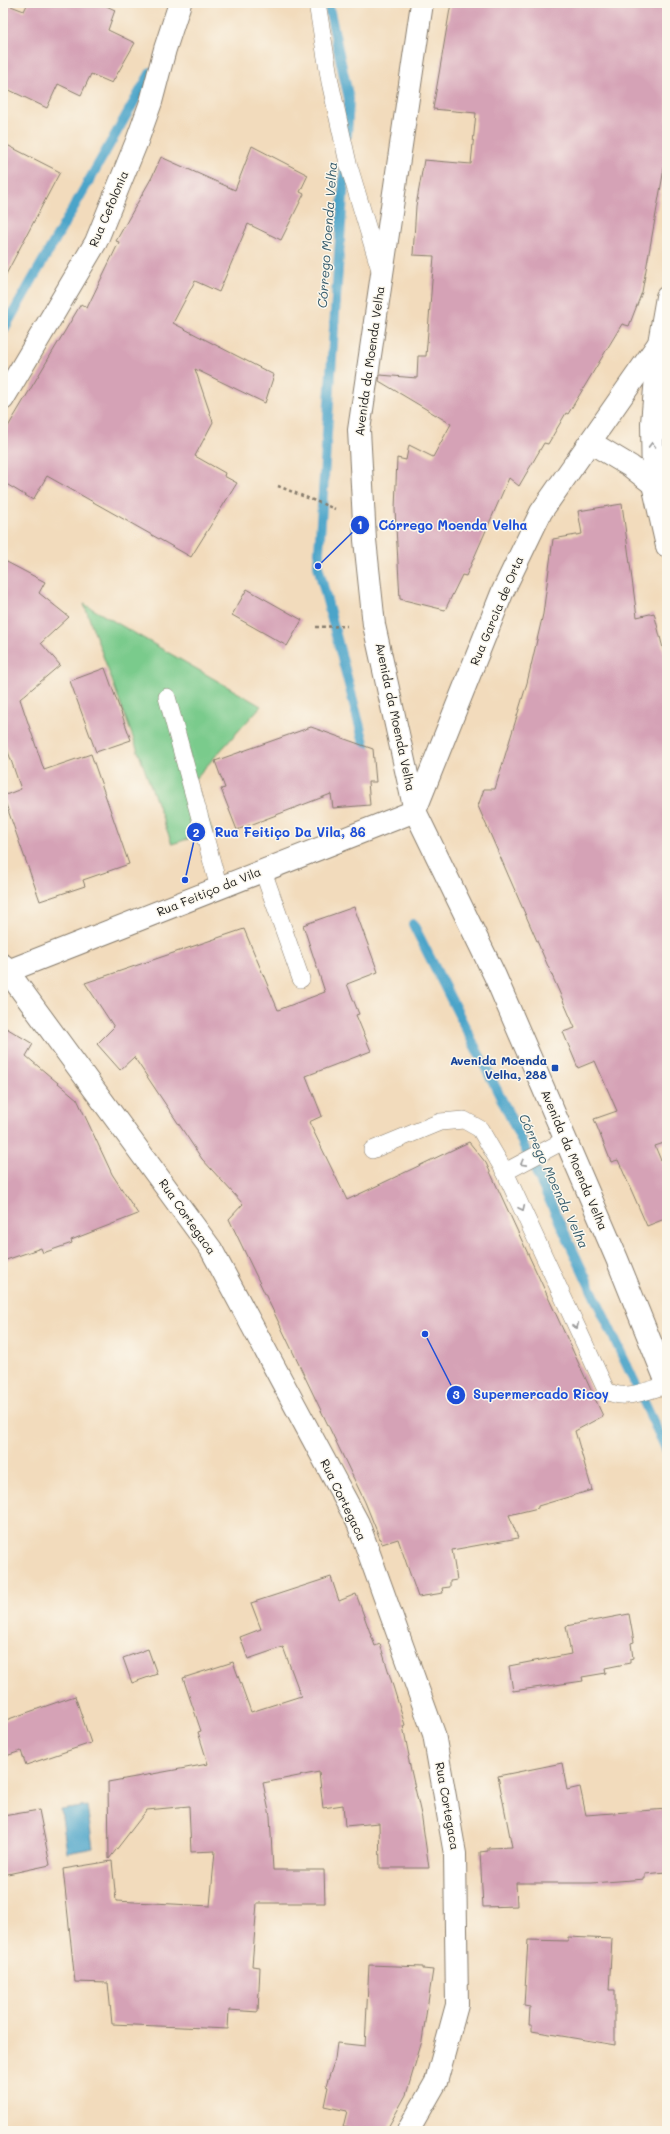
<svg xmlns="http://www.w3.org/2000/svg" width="670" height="2134" font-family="Mali,sans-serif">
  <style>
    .green { fill: #7acb8c; stroke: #4b7454 }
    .water { fill: #4ca4c9; stroke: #346072 }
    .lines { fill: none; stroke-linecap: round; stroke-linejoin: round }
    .stream { stroke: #4ca4c9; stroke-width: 10 }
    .building { fill: #d5a2b6 }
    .service-casing { stroke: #877c6c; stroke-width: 18 }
    .minor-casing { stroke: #877c6c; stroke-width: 24 }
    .tertiary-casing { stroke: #877c6c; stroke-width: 24 }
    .path { stroke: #877c6c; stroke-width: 2.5; stroke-dasharray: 3 3; stroke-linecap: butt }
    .service { stroke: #fff; stroke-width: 17 }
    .minor { stroke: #fff; stroke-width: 22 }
    .tertiary { stroke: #fff; stroke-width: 22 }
    .oneway { stroke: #999 }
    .transit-dot { fill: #1a4fb4; stroke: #fbf7ec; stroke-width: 1.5 }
    .labels { text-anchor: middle; stroke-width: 3; stroke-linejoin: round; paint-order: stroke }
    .street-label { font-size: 12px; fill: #1c1c1c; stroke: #fbf7ec }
    .transit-label { font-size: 12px; font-weight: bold; fill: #164399; stroke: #fbf7ec; text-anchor: end }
    .water-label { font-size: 13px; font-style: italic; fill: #32596a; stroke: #fbf7ec }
    .leader { fill: none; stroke: #1d4ed8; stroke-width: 1.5 }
    .callout-dot { fill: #1d4ed8; stroke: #fbf7ec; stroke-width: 1.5 }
    .mark-label { font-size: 12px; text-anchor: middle; font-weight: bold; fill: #fff }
    .callout-label { font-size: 13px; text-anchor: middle; font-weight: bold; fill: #1d4ed8; stroke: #fbf7ec; stroke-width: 3; stroke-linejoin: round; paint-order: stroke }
  </style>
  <rect width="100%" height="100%" fill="#fbf7ec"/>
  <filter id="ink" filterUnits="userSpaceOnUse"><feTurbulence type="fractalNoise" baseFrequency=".025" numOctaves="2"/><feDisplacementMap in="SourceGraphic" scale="8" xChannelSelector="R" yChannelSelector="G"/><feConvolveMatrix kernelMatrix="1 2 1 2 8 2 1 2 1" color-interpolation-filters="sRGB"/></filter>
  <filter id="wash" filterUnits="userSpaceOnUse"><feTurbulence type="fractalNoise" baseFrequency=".012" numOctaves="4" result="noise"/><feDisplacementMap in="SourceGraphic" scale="16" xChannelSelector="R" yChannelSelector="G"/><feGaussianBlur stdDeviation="0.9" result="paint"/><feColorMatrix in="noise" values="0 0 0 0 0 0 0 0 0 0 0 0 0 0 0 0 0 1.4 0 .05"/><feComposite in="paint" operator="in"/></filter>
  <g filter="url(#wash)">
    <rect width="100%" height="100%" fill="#f2dbbc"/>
    <polygon class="green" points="84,604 261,706 193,781 213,833 192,840 191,838 172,844"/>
    <polygon class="water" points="87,1806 93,1848 67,1853 61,1810"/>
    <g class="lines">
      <g class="stream">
        <polyline points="328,3 349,99 347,135"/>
        <polyline points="345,165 318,566 368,758"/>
        <polyline points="3,331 151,72"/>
        <polyline points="413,924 507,1110 667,1451"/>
      </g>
    </g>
    <g id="blocks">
      <g class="building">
        <polygon points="3,3 24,11 28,3 100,3 115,10 108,30 135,43 112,83 91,74 81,95 58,84 47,108 3,87"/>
        <polygon points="451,3 667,3 667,152 642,292 629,326 622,324 568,414 566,413 548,444 544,443 519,486 509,478 466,576 462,575 445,610 400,599 395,509 397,458 406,460 409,445 433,457 451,424 379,381 380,375 417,378 418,356 426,356 434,256 413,255 416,206 424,160 471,164 476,113 433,109"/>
        <polygon points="3,143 60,172 3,280"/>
        <polygon points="252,146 308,175 300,192 304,194 281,240 248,224 219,292 195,281 173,323 274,375 265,403 195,369 213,422 195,456 225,473 224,476 237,483 191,557 47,476 33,500 3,482 3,435 81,304 87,308 119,242 116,241 152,177 161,157 235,190"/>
        <polygon points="622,504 637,617 654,613 667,664 667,1142 655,1146 667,1175 667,1218 647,1226 618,1160 611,1162 594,1119 617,1111 595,1061 578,1068 563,1032 575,1028 478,806 484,789 495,789 527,683 543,614 553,539 582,534 578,511"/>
        <polygon points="3,560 45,582 39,593 69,617 41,643 60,665 20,699 44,770 91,754 129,864 83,880 85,886 40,901 3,796 21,789 3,737"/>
        <polygon points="247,589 302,620 287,646 232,615"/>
        <polygon points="105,668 131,740 96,752 70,681"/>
        <polygon points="311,727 373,749 376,782 368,782 370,805 333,808 331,794 237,830 221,789 225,788 215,761"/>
        <polygon points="354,907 378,972 347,984 359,1014 356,1015 371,1051 306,1076 322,1116 309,1122 347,1200 469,1142 486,1163 603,1416 575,1431 592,1490 538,1506 538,1508 509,1515 518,1538 452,1550 457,1580 450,1581 450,1587 442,1588 443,1593 418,1597 398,1539 382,1544 365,1502 229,1219 243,1204 202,1159 134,1057 120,1070 97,1044 114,1027 85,983 244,929 278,1010 325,992 303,925"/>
        <polygon points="3,1026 33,1044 26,1056 77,1099 112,1174 138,1214 71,1240 72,1243 43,1253 41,1248 3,1261"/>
        <polygon points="331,1577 339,1601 356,1594 375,1646 380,1644 405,1725 403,1726 409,1756 408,1757 422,1819 429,1868 380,1868 379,1823 345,1826 343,1805 323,1808 319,1772 263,1783 270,1816 273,1870 324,1870 325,1903 257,1903 252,1966 260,1967 258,2012 229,2010 228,2029 112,2024 108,1983 75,1982 63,1869 112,1861 116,1901 210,1906 215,1851 191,1852 189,1806 147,1810 109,1859 108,1782 208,1764 198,1732 201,1731 183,1678 233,1662 251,1712 301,1696 283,1647 248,1659 240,1637 261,1629 251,1603"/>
        <polygon points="629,1614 634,1642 631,1643 633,1658 630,1659 630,1663 605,1668 606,1673 582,1677 583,1681 513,1691 509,1666 571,1654 566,1626"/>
        <polygon points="148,1649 157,1674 132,1683 123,1658"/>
        <polygon points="75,1696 91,1743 26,1765 21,1751 3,1757 3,1721"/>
        <polygon points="562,1763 567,1790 580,1787 586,1815 667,1809 667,1872 645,1874 645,1879 592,1883 516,1883 517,1906 483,1907 480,1852 488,1851 488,1848 512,1847 498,1776"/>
        <polygon points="39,1810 50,1865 3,1875 3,1816"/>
        <polygon points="568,1937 612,1939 609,1990 615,1990 615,2045 532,2031 532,2025 529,2025 530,2007 524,2006 528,1940 568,1941"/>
        <polygon points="369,1965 423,1967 423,1969 433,1970 422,2041 406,2095 386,2131 368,2131 343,2127 347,2111 324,2106 328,2087 326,2086 335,2059 337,2043 365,2046"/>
      </g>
    </g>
  </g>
  <g filter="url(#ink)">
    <use href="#blocks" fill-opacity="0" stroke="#877c6c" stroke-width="1"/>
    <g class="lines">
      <defs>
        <g id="service">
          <polyline points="317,3 330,82 348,163 381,273"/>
          <polyline points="167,697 219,888"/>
          <polyline points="263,871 301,979"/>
          <path d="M 372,1150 L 440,1122 L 464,1120 L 480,1129 L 505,1172 L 606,1390 C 622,1402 649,1390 667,1385"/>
          <polyline points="505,1172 565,1140"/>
        </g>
        <g id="minor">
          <polyline points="659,343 652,423 653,484 667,546"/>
          <polyline points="3,399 96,242 137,141 151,102 165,49 180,3"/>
          <polyline points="590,442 630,466 653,484"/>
          <polyline points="415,811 374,625 365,540 359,430 422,3"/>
          <polyline points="3,965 211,1249 358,1523 434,1734 455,1854 457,2005 436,2082 408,2131"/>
        </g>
        <g id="tertiary">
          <polyline points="415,811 495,976 617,1259 667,1383"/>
          <polyline points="415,811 502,593 541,512 659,343 667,297"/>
          <polyline points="3,973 415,811"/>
        </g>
      </defs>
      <use href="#service" class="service-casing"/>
      <use href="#minor" class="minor-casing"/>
      <use href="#tertiary" class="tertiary-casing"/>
      <g class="path">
        <polyline points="278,486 335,509"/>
        <polyline points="316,627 347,626"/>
      </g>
      <use href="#service" class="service"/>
      <use href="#minor" class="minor"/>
      <use href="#tertiary" class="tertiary"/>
    </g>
    <defs><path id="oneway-chevron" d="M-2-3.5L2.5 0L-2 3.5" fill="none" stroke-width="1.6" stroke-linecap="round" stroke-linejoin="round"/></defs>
    <g class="oneway">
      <use href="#oneway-chevron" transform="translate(652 445) rotate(-91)"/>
      <use href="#oneway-chevron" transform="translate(523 1163) rotate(151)"/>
      <use href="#oneway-chevron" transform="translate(522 1208) rotate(65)"/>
      <use href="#oneway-chevron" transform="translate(576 1326) rotate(65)"/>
    </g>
  </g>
  <rect class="transit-dot" x="551" y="1064" width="8" height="8" rx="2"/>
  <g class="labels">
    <g class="street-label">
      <text transform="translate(109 209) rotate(-67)" y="4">Rua Cefolonia</text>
      <text transform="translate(370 361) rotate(-82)" y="4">Avenida da Moenda Velha</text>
      <text transform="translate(497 611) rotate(-67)" y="4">Rua Garcia de Orta</text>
      <text transform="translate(395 717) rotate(78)" y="4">Avenida da Moenda Velha</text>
      <text transform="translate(209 892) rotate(-22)" y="4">Rua Feitiço da Vila</text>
      <text transform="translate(574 1160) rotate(67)" y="4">Avenida da Moenda Velha</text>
      <text transform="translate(187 1217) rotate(55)" y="4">Rua Cortegaca</text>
      <text transform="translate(343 1500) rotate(64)" y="4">Rua Cortegaca</text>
      <text transform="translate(447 1806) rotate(80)" y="4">Rua Cortegaca</text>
    </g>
    <g class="transit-label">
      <text x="547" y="1065">Avenida Moenda<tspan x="547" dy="14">Velha, 288</tspan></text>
    </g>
    <g class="water-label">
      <text transform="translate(327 235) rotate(-86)" y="5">Córrego Moenda Velha</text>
      <text transform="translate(554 1181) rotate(65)" y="5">Córrego Moenda Velha</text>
    </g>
  </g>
  <path class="leader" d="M318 566L360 525M185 880L196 832M425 1334L456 1395"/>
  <g class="callout-dot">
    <circle cx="318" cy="566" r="4"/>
    <circle cx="185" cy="880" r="4"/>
    <circle cx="425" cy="1334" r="4"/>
    <circle cx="360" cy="525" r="10"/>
    <circle cx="196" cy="832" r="10"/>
    <circle cx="456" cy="1395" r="10"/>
  </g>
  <g class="mark-label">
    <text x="360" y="529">1</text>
    <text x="196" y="837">2</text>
    <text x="456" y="1399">3</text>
  </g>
  <g class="callout-label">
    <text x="453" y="530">Córrego Moenda Velha</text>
    <text x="290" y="837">Rua Feitiço Da Vila, 86</text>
    <text x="541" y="1399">Supermercado Ricoy</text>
  </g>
  <rect width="670" height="2134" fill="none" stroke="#fbf7ec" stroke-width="16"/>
</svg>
